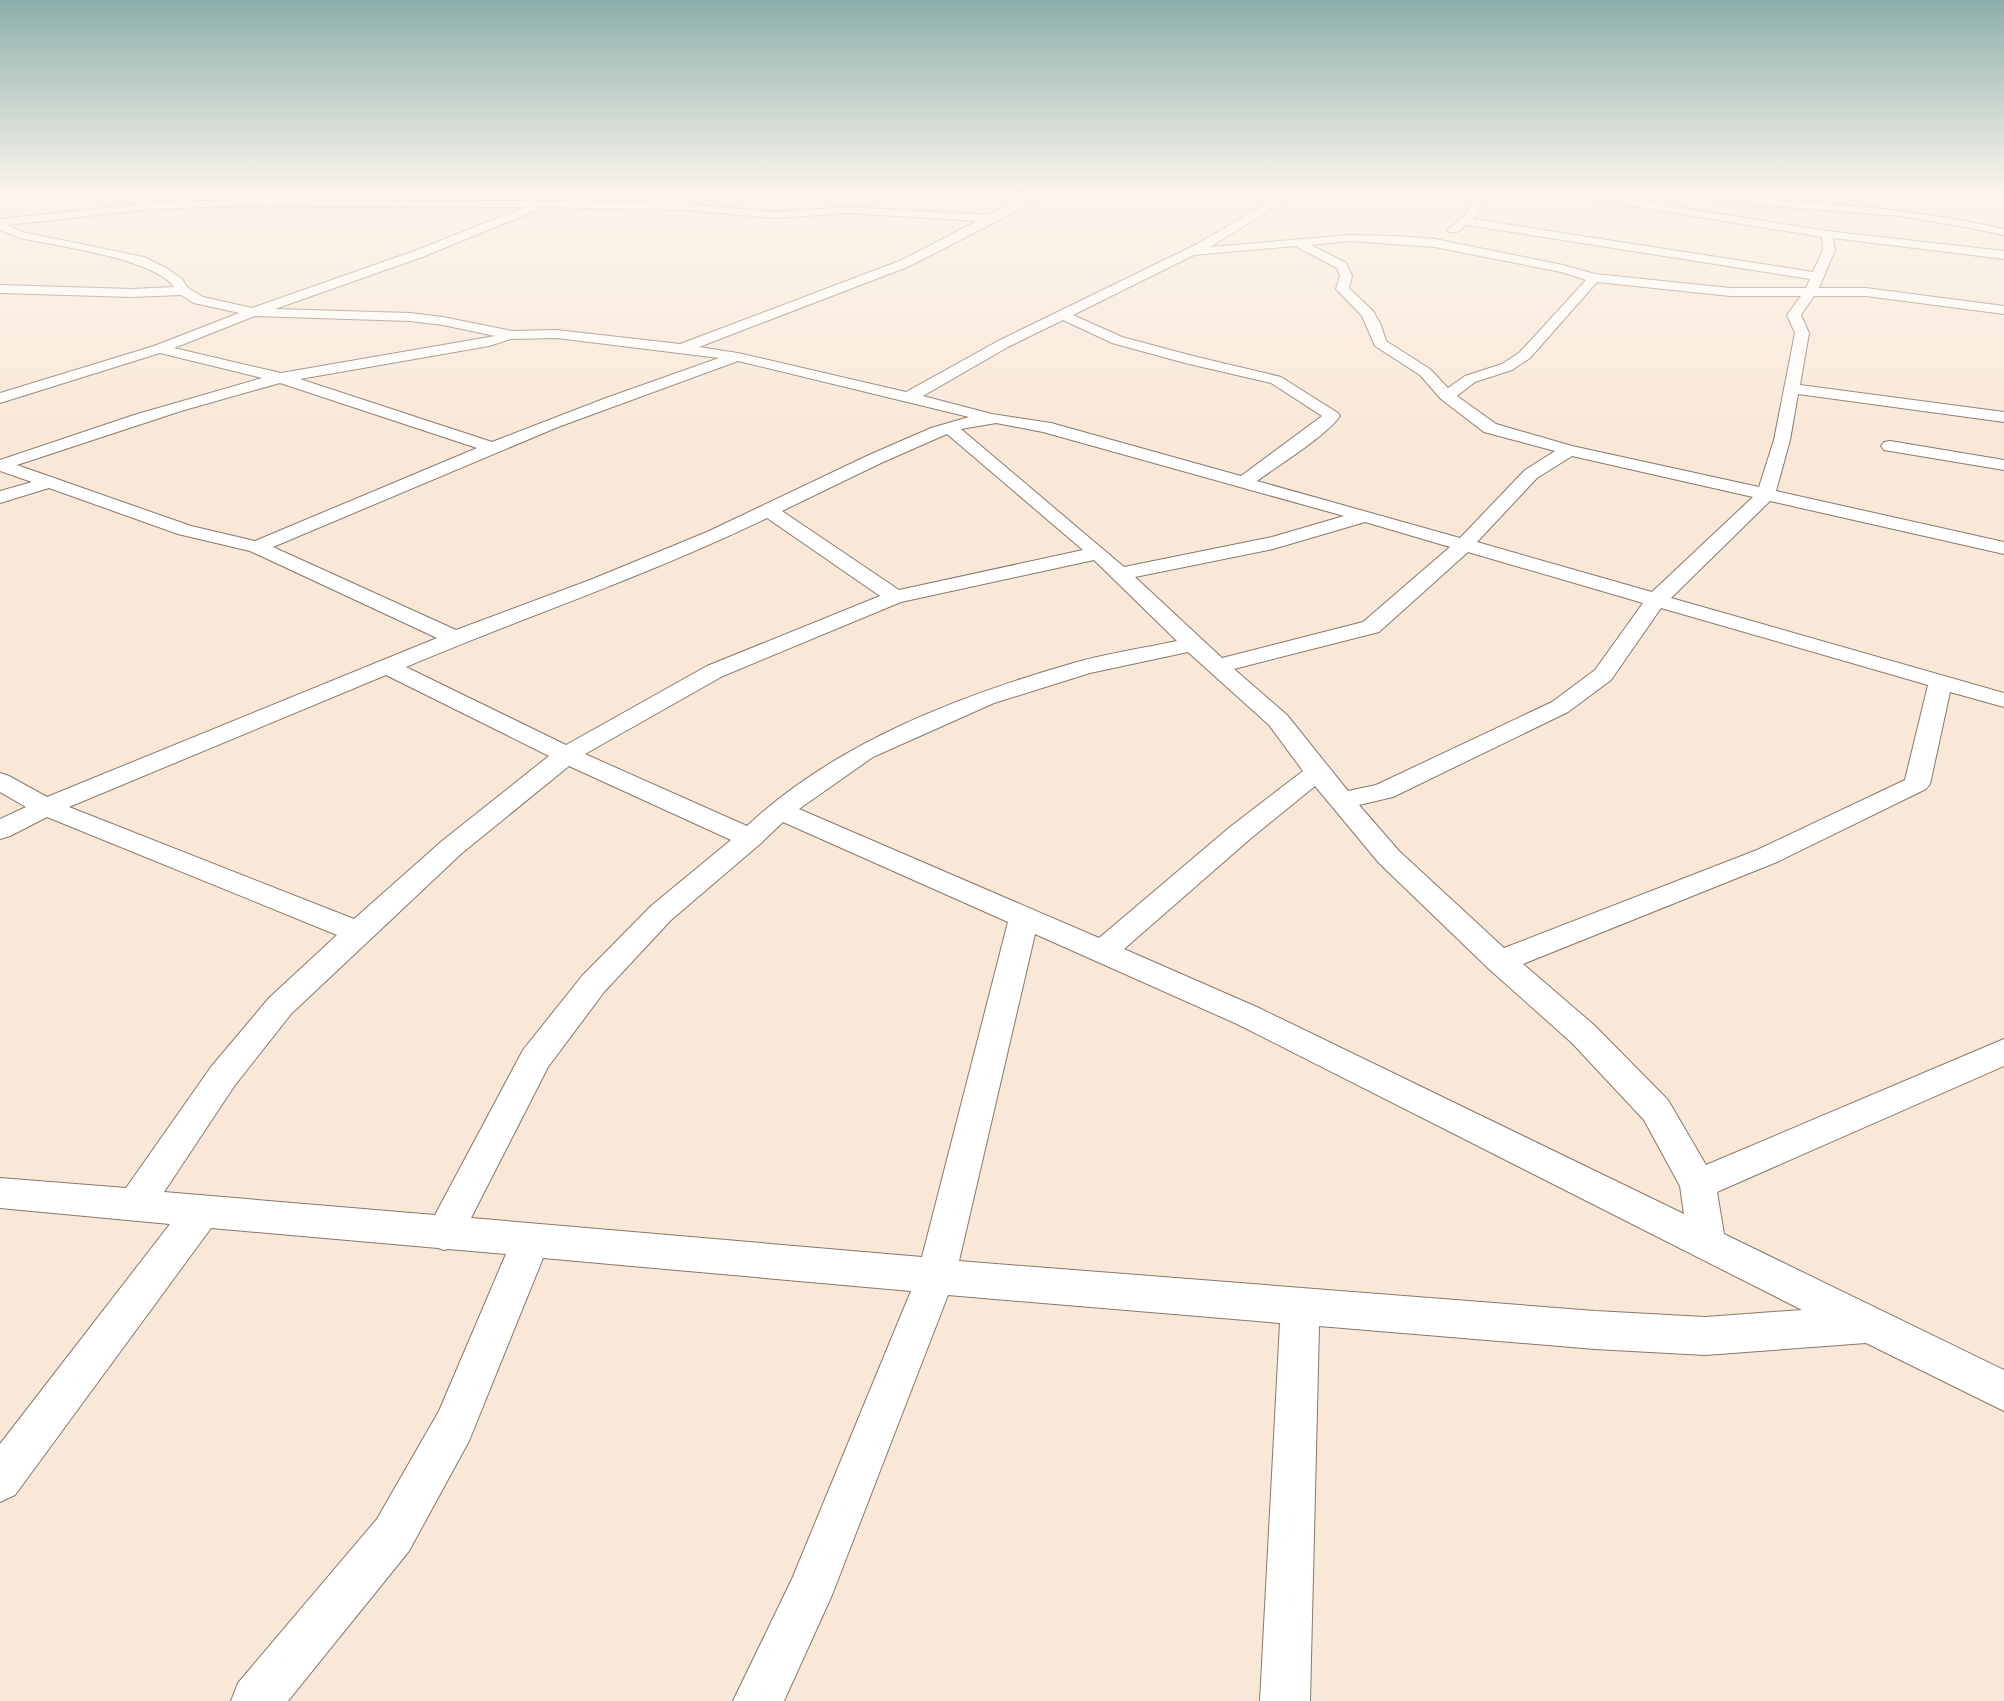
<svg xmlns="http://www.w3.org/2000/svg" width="2004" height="1701" font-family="Spectral,serif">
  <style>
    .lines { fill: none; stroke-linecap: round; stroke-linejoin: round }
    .minor-casing { stroke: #88786a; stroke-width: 2 }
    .minor { fill: #fff; fill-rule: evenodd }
  </style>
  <rect width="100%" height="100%" fill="#f9e8d8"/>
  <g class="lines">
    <defs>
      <g id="minor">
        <path d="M 1036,191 L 1048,191 L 997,221 L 910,266 L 699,347 L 738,353 L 906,392 L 998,341 L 1197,244 L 1288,191 L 1300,191 L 1210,247 L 1349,235 L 1400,236 L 1435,239 L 1563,265 L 1595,274 L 1730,288 L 1806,288 L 1810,279 L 1467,225 L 1457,232 L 1449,232 L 1447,230 L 1461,219 L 1484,191 L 1494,191 L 1473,219 L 1813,272 L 1823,250 L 1822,237 L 1559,194 L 1554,191 L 1576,191 L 1827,231 L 2004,251 L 2004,259 L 1833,238 L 1835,250 L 1819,288 L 1866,288 L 2004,306 L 2004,314 L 1866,296 L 1814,296 L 1801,315 L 1809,333 L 1800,385 L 2004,412 L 2004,422 L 1798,394 L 1790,440 L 1776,491 L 2004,542 L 2004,554 L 1770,501 L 1671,598 L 2004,693 L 2004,707 L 1950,692 L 1930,784 L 1926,789 L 1777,862 L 1523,964 L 1594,1025 L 1668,1100 L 1706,1165 L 2004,1039 L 2004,1066 L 1717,1192 L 1724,1234 L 2004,1370 L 2004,1411 L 1866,1343 L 1705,1355 L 1595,1349 L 1319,1326 L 1310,1701 L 1260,1701 L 1280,1323 L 948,1295 L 832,1595 L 784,1701 L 733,1701 L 792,1579 L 911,1291 L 543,1258 L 469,1441 L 409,1551 L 288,1701 L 231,1701 L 238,1683 L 377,1519 L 439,1411 L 506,1254 L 448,1249 L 444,1250 L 438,1248 L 211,1228 L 15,1495 L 0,1502 L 0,1444 L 170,1224 L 0,1208 L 0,1178 L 126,1188 L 211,1067 L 269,998 L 337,935 L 47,817 L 10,836 L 0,839 L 0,819 L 26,807 L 0,792 L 0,773 L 9,776 L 47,797 L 437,638 L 250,551 L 178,534 L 49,488 L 0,503 L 0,491 L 32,482 L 0,471 L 0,460 L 134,415 L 262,378 L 160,353 L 0,403 L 0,393 L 154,346 L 239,313 L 194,303 L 181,295 L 132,297 L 0,293 L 0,285 L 132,289 L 174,287 C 153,258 56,246 20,238 L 0,230 L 0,219 L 151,203 L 234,200 L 543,201 L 686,204 L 776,212 L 849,207 L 988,215 ZM 234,206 L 525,207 L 417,250 L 252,308 L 203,297 L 188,288 L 182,279 L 166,268 L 144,257 L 23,232 L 7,225 L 151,209 ZM 538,207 L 686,210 L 776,218 L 849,213 L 977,221 L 902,260 L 680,344 L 557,330 L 512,331 L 443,317 L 410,313 L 275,309 L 425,256 L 537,210 ZM 1349,241 L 1435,247 L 1561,272 L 1586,280 L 1520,352 L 1502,364 L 1465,376 L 1448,388 L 1430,369 L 1386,341 L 1381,325 L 1373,311 L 1349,288 L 1352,276 L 1346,263 L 1311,245 ZM 1295,246 L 1337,268 L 1340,276 L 1336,289 L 1362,316 L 1375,346 L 1420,375 L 1441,399 L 1484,432 L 1555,451 L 1525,470 L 1460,538 L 1257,481 C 1279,465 1326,436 1340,416 L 1338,413 L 1281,377 L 1193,356 L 1122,337 L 1073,315 L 1194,255 ZM 1597,282 L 1730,296 L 1801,296 L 1787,315 L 1795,333 L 1774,440 L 1759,487 L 1572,446 L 1496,424 L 1457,396 L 1475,382 L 1512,370 L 1530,358 ZM 255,316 L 410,321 L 443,325 L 495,336 L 281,373 L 174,348 ZM 1063,320 L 1112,343 L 1185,363 L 1271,383 L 1322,416 L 1241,476 L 1051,423 L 992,414 L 923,396 L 1008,347 ZM 557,338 L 719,358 L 606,398 L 492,442 L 300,379 L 489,346 L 511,339 ZM 738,361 L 969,417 L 931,428 L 869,455 L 707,532 L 590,580 L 456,630 L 273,547 L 558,427 ZM 280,383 L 477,448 L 255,541 L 191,526 L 17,465 L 181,411 ZM 996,423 L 1043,432 L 1344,516 L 1272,537 L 1124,567 L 961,429 ZM 947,434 L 1083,550 L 899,590 L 782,511 L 881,463 ZM 1572,456 L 1753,497 L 1652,592 L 1477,542 L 1537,478 ZM 767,518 L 880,596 L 707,666 L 566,745 L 406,667 C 526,616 650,575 767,518 ZM 1365,522 L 1450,547 L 1363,622 L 1222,658 L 1135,577 L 1273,549 ZM 1468,552 L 1643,603 L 1595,670 L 1552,702 L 1376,785 L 1348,791 L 1287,715 L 1234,669 L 1379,632 ZM 1094,560 L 1177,641 C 1144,648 1109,653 1077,662 C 961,695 835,743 747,826 L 585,754 L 723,676 L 901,602 ZM 1661,608 L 1928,685 L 1905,780 L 1757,850 L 1504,948 L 1399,851 L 1359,805 L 1393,797 L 1568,712 L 1611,680 ZM 1188,652 L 1269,725 L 1303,771 L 1230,827 L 1099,938 L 799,809 L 873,757 L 994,703 L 1090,673 ZM 386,675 L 549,756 L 442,841 L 354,919 L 69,807 ZM 569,766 L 731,840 L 651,906 L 582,976 L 523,1050 L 435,1215 L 164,1192 L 235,1085 L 291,1014 L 462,853 ZM 1315,786 L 1379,863 L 1489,969 L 1572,1043 L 1644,1120 L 1680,1186 L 1684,1214 L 1259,1008 L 1124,949 L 1250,839 ZM 783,822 L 1008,922 L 922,1257 L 471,1218 L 548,1067 L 604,992 L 671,920 L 760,844 ZM 1035,934 L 1237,1024 L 1802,1310 L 1705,1317 L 1595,1311 L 959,1261 Z"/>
        <path d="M 1722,197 C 1817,202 1911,208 2004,229 L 2004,235 L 1970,228 L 1900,216 L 1718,202 L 1717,200 L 1718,198 Z"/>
        <polygon points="1890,441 2004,460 2004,470 1884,450 1881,446 1884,442"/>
      </g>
    </defs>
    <use href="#minor" class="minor-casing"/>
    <use href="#minor" class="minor"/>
  </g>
  <linearGradient id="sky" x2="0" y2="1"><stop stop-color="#8dafab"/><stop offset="0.45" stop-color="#fcf5ed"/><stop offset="1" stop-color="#fcf5ed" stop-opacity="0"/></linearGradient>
  <rect width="2004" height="429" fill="url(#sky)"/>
</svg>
